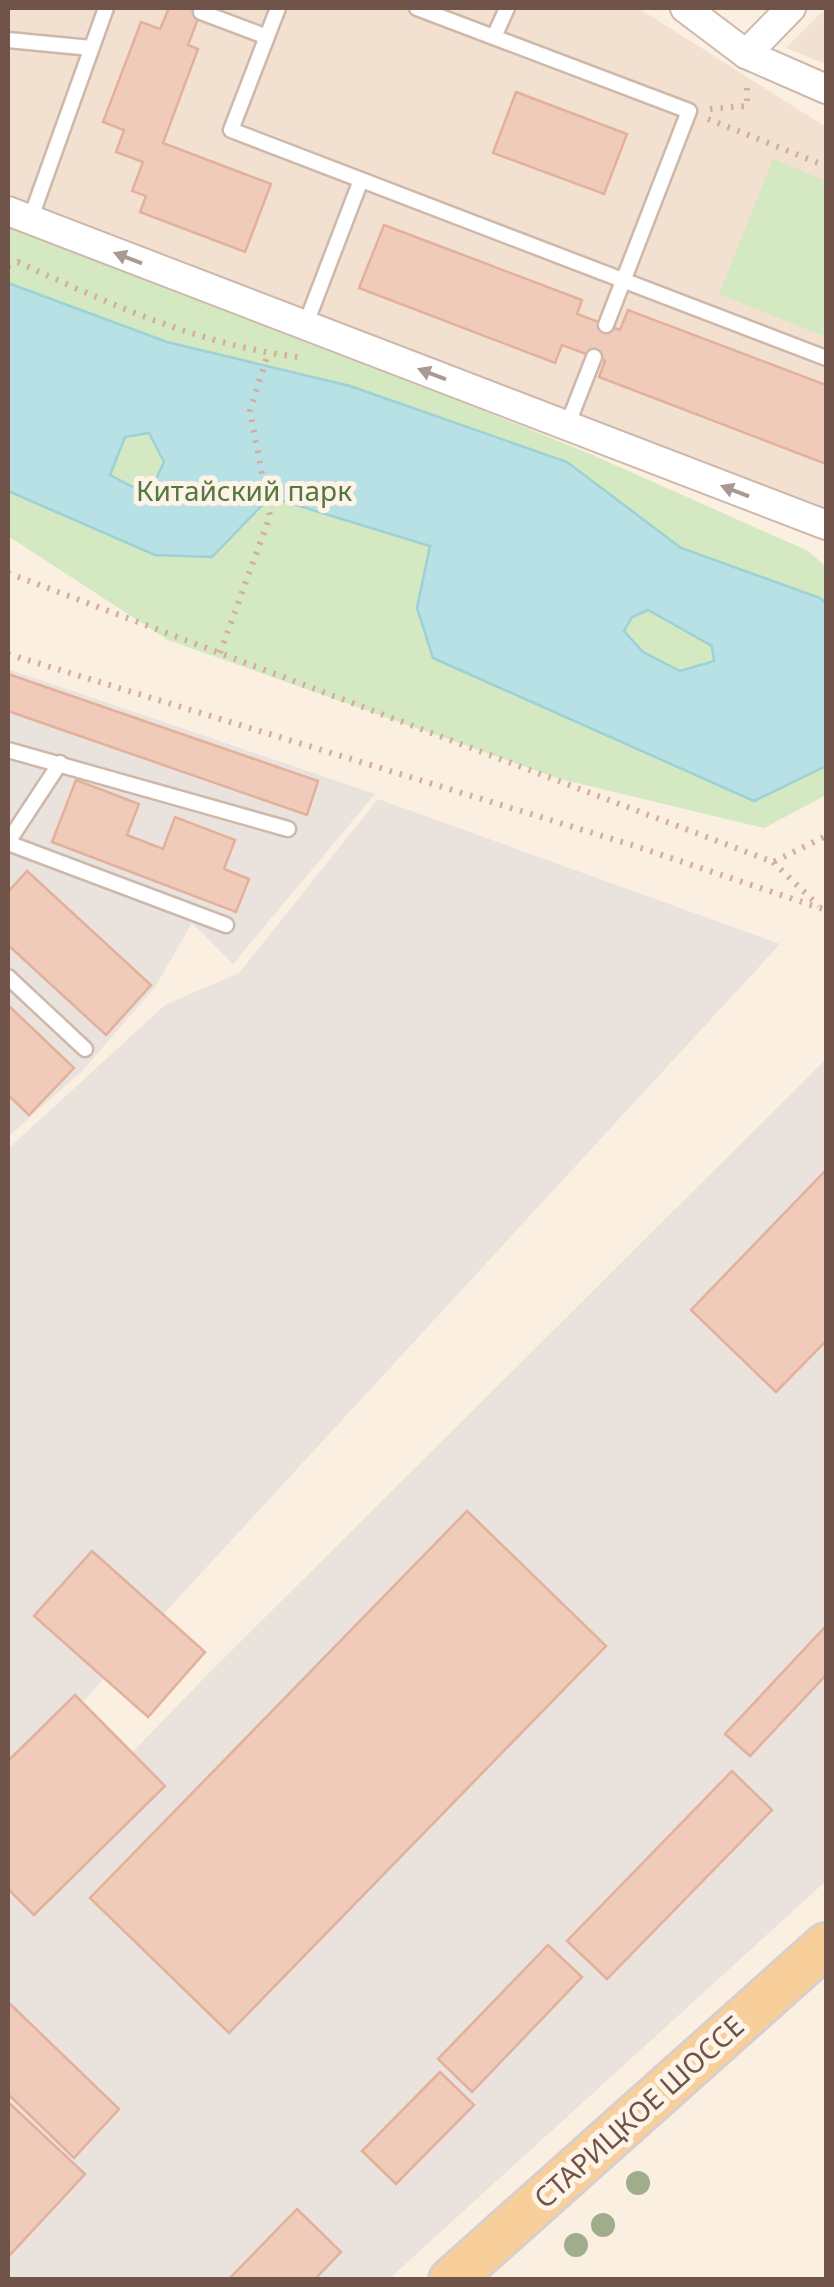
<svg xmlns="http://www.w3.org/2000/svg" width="834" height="2287" font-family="'Noto Sans',sans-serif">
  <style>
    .residential { fill: #f2e0d0 }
    .industrial { fill: #eae2dc }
    .green { fill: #d4e8c1 }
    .water { fill: #b7e1e4; stroke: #9dd1d5; stroke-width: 2.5; fill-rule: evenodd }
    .building { fill: #f0cbba; stroke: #e2b09b; stroke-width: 2.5 }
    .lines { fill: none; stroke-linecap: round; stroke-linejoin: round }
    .service-casing { stroke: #ceb8ac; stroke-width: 19 }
    .minor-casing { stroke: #ceb8ac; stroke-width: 32 }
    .primary-casing { stroke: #d7cfcc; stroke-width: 48 }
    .path { stroke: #d4ae9d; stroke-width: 6; stroke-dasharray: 2.5 8; stroke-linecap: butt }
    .service { stroke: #fff; stroke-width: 14 }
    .minor { stroke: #fff; stroke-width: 28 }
    .primary { stroke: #f8ce9b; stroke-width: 42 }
    .tree { fill: #a0ad8a }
    .oneway { fill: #aa9892 }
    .labels { text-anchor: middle; stroke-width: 10; stroke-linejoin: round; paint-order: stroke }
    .park-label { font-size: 28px; fill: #557742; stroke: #fef3e7 }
    .street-label { font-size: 28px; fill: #715449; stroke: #fef3e7 }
  </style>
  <rect width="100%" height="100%" fill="#fbefe1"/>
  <g class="residential">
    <polygon points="8,8 638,8 826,127 826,512 8,200"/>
    <polygon points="826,8 826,64 786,48"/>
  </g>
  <g class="industrial">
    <polygon points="8,669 375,794 233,964 192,923 155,987 82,1071 8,1137"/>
    <polygon points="378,799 780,944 8,1783 8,1149 165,1005 239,973"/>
    <polygon points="826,1059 826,1881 389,2279 8,2280 8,1881 208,1674"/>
  </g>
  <g class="green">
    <polygon points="773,159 826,181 826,337 719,294"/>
    <polygon points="8,218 588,453 808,551 826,567 826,795 764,828 560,779 168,640 8,536"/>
  </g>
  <path class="water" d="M 8,283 L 167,342 L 350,386 L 567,462 L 681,548 L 820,598 L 826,603 L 826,766 L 754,801 L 433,658 L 417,608 L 430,546 L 270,497 L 212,557 L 155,555 L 8,491 ZM 149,433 L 164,462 L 157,477 L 133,487 L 110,475 L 125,437 ZM 648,610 L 712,646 L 714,661 L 680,671 L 643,652 L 624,631 L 632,617 Z"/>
  <g class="building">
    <polygon points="169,8 202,8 188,45 198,49 163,143 271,184 245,252 140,212 146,196 132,191 143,162 116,152 124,130 103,122 141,22 160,29"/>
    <polygon points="516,92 627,134 604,194 493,153"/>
    <polygon points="384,225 582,300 577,314 620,330 628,310 826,385 826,464 599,377 605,361 562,345 555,363 359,288"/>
    <polygon points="8,674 318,781 307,815 8,711"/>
    <polygon points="76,780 139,804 127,835 163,849 175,817 235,840 224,869 249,879 236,912 52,842"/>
    <polygon points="27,871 151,985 106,1035 8,945 8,892"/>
    <polygon points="8,1005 74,1068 29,1115 8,1095"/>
    <polygon points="826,1170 826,1341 776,1392 691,1310"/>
    <polygon points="467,1511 606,1646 229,2033 90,1898"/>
    <polygon points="92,1551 205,1652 148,1717 34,1616"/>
    <polygon points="826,1626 826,1675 750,1756 725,1734"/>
    <polygon points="75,1695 165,1786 34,1915 8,1889 8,1761"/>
    <polygon points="732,1771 772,1810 607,1979 567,1941"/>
    <polygon points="548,1945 582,1977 472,2092 438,2059"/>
    <polygon points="8,2002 119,2109 74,2158 8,2094"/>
    <polygon points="440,2072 474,2105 396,2184 362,2151"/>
    <polygon points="8,2102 85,2174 8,2257"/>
    <polygon points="297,2209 341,2252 314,2280 228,2280"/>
  </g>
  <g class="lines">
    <defs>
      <g id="service">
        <polyline points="278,8 231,130 826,358"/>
        <polyline points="417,8 689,111 606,325"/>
        <polyline points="201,12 267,37"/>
        <polyline points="494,37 507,8"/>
        <polyline points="8,40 91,48"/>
        <polyline points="30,220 106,8"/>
        <polyline points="305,326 361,180"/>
        <polyline points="567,426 594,357"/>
        <polyline points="8,750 288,829"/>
        <polyline points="8,842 60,763"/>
        <polyline points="8,843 226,925"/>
        <polyline points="8,977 85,1049"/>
      </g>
      <g id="minor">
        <polyline points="685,8 746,54 826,89"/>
        <polyline points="746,54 791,8"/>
        <polyline points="8,211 826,525"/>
      </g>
      <polyline id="primary" points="451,2280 826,1945"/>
    </defs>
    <use href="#service" class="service-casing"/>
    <use href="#minor" class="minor-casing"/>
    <use href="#primary" class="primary-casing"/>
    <g class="path">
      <polyline points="710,109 747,106 747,86"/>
      <polyline points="708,119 826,166"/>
      <path d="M 8,266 L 18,262 C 107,303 200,345 298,357"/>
      <polyline points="8,573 773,862 826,836"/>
      <polyline points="220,653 270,516 250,411 268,353"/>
      <polyline points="8,654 632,845 826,910"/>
      <polyline points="773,862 819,906"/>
    </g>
    <use href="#service" class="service"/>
    <use href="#minor" class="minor"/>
    <use href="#primary" class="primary"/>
  </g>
  <g class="tree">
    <circle cx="638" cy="2183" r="12"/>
    <circle cx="603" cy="2225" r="12"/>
    <circle cx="576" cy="2245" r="12"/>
  </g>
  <defs><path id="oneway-solid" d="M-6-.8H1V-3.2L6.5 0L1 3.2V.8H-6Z" transform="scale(2.5)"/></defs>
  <g class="oneway">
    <use href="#oneway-solid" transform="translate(128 258) rotate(-159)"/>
    <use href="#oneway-solid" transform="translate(432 374) rotate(-159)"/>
    <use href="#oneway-solid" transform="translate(735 491) rotate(-159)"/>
  </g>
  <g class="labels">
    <g class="park-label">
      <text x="244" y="501">Китайский парк</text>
    </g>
    <g class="street-label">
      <text transform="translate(639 2112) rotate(-42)" y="10">СТАРИЦКОЕ ШОССЕ</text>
    </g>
  </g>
  <rect width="834" height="2287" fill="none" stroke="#715449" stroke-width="20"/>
</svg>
